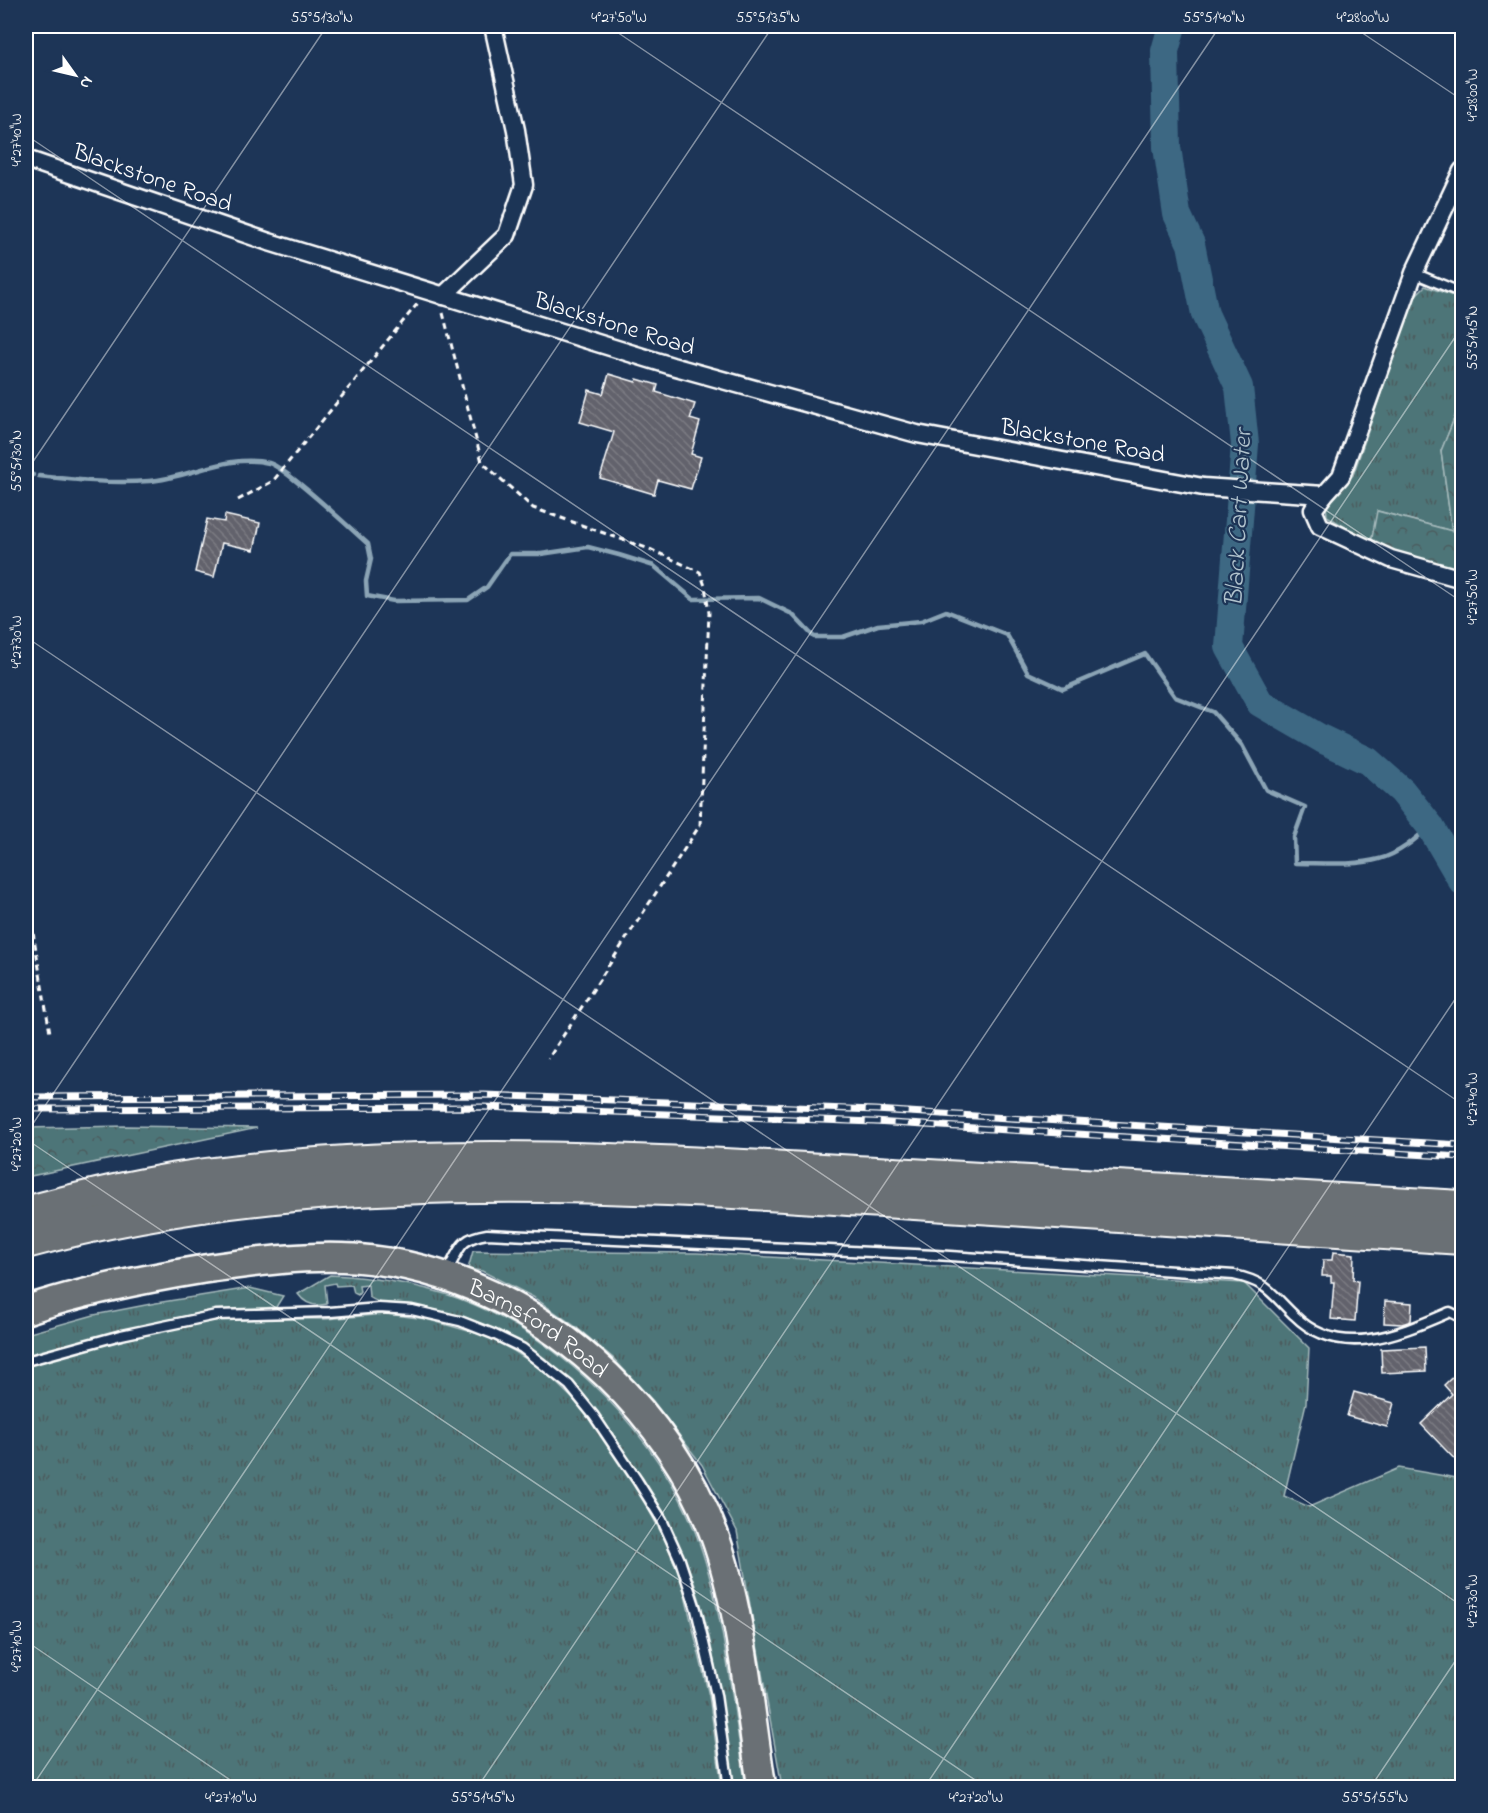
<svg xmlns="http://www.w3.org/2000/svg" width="1488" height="1813" font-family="'Indie Flower',sans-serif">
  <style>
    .grass { fill: url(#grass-tufts); stroke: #a6babc; stroke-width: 1.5 }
    .forest { fill: url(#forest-crowns); stroke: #a6babc; stroke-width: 1.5 }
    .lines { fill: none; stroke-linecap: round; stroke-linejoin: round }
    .stream { stroke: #8ba4b5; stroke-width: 4.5 }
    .river { stroke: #3d6883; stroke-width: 28 }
    .building { fill: url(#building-back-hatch); stroke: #fff; stroke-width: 1.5 }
    .service-casing { stroke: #fff; stroke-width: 13 }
    .minor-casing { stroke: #fff; stroke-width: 21 }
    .primary-casing { stroke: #fff; stroke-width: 32 }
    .motorway-casing { stroke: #fff; stroke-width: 36 }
    .path { stroke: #fff; stroke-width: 3; stroke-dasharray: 6 4.5; stroke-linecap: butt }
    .service { stroke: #1d3557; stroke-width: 8 }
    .minor { stroke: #1d3557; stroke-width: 16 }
    .primary { stroke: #6b7074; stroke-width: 27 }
    .motorway { stroke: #6b7074; stroke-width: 32 }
    .rail-casing { stroke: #fff; stroke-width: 7 }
    .rail { stroke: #1d3557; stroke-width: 4.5; stroke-dasharray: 14; stroke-linecap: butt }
    .ticks { fill: none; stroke: #fff; stroke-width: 1.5; stroke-opacity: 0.45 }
    .labels { text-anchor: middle; stroke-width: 4.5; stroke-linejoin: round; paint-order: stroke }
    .street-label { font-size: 24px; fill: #fff; stroke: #1d3557 }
    .water-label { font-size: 26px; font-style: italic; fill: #b1c3cd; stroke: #1d3557 }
    .neatline { fill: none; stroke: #fff; stroke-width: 2 }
    .ticks-label { font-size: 15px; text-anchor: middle; fill: #fff }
  </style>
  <defs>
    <pattern id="grass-tufts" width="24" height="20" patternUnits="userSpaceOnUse" patternTransform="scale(1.5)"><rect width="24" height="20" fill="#4d7578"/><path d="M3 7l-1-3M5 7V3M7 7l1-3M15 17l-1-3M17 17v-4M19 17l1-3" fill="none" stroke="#4c5c5e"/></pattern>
    <pattern id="forest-crowns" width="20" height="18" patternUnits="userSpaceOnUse" patternTransform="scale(1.5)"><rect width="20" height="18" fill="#4d7578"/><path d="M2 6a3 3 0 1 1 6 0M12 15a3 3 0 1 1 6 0" fill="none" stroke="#4c5c5e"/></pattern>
    <pattern id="building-back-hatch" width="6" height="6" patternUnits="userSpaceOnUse" patternTransform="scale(1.5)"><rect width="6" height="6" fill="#62626c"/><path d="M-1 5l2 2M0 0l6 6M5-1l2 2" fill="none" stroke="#7a7a82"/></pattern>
  </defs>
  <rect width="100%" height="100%" fill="#1d3557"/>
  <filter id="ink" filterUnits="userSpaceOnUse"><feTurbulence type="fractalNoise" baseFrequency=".0167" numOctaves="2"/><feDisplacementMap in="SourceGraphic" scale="12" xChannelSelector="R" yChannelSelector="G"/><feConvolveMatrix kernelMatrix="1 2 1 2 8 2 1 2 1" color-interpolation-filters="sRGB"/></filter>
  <g filter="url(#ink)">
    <g class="grass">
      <polygon points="1425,286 1462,299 1462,411 1458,409 1441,451 1452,531 1378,511 1371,543 1327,516 1326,504 1353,475 1414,297"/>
      <polygon points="473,1251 697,1253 1244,1283 1309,1348 1306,1403 1284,1496 1309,1507 1399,1468 1462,1479 1462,1787 782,1787 737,1531 702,1465 653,1401 613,1358 576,1327 533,1297 482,1271 468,1269"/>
      <path d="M 330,1275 C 375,1277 418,1284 460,1299 C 563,1337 662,1438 699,1542 C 725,1617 733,1709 746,1787 L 732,1787 C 723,1714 713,1620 682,1552 C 663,1512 640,1475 615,1439 C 590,1403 563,1367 524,1344 C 496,1328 463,1315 431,1309 C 411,1306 387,1309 369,1297 L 368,1285 L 359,1286 L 360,1292 L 358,1295 L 354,1293 L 352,1285 L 336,1286 L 335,1283 L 325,1285 L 327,1304 C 315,1307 305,1304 298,1294 Z"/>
      <polygon points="250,1288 283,1296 276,1307 215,1312 147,1325 26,1358 26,1334 94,1315 156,1303"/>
      <polygon points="387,1314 426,1319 486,1336 514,1351 543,1370 573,1399 592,1422 638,1490 665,1540 682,1583 709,1696 722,1787 26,1788 26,1364 177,1327 231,1318 325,1319"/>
    </g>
    <g class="forest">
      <polygon points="1458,409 1462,411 1462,572 1371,543 1377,511 1452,531 1441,451"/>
      <polygon points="126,1126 257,1128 26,1177 26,1128"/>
    </g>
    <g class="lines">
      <g class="stream">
        <polyline points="26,473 33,475"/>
        <path d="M 39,476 C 75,480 112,484 149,481 C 189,478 229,453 269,463 C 285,467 351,529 368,544 L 371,559 L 366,581 L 367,596 L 394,601 L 468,600 L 487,587 L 510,554 L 541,554 L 588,547 L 619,555 L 654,566 L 693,599 L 759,598 L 792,614 L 814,637 L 843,637 L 878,625 L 921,621 L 946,611 L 1007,635 L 1028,673 L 1063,689 L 1145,654 L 1175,697 L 1213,712 L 1242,745 L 1266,790 L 1305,807 L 1294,837 L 1295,863 C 1321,863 1354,866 1379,859 C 1399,854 1416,839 1430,826"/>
      </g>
      <polyline class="river" points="1172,26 1165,51 1167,147 1177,214 1191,244 1205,314 1239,387 1245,444 1229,647 1260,703 1322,739 1368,761 1402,791 1430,826 1462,881"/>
    </g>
    <g class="building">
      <polygon points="609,374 636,382 637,379 658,385 656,392 695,404 690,419 700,422 691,454 701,457 691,489 658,480 654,494 600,478 614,432 580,422 589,390 603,394"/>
      <polygon points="225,515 260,523 254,550 222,543 214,577 195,572 207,519 224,522"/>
      <polygon points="1333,1252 1354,1254 1353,1280 1358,1281 1355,1321 1331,1319 1334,1282 1331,1282 1331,1276 1322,1276 1323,1260 1332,1260"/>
      <polygon points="1385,1301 1412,1303 1411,1321 1402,1324 1384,1323"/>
      <polygon points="1425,1347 1426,1371 1382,1373 1381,1349"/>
      <polygon points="1462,1368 1462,1467 1421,1424 1452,1394 1444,1385"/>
      <polygon points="1354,1392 1394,1403 1387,1427 1347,1416"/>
    </g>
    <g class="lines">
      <defs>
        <g id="service">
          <polyline points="1414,273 1462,293"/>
          <path d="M 446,1272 C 461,1251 456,1239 487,1234 L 935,1255 L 1234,1275 C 1267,1282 1271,1293 1294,1315 C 1340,1361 1399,1334 1450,1312 L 1462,1318"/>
          <polyline points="26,1361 121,1335 216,1315 330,1312 379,1308 412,1310 460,1321 493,1334 522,1348 569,1385 594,1416 637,1480 662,1520 680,1560 696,1609 716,1695 729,1788"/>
        </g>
        <g id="minor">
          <polyline points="26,159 269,242 672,366 917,434 1203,487 1324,495 1341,476 1414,273 1462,171"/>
          <polyline points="443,296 507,235 524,185 516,130 493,26"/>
          <polyline points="1324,495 1313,510 1320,526 1391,559 1462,579"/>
        </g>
        <g id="primary">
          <path id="s1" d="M 26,1310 C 83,1291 143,1279 204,1269 C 253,1262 304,1255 354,1258 C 450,1265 538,1309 607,1375 C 653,1419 692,1474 714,1534 C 742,1611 749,1706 762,1788"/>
        </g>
        <g id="motorway">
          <path d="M 26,1213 C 70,1201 115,1190 160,1182 C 222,1171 285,1166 347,1162 C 524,1152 700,1163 876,1173 C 1072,1184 1267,1196 1462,1207"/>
          <path d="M 26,1242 C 305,1166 598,1183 883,1201 C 1076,1214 1269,1226 1462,1238"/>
        </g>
      </defs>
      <use href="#service" class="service-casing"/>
      <use href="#minor" class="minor-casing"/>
      <use href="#primary" class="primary-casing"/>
      <use href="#motorway" class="motorway-casing"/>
      <g class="path">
        <polyline points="443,313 482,462 533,508 652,550 700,572 705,586 709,613 700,825 548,1059"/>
        <polyline points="238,500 273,481 418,303"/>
        <polyline points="26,891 50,1033"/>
      </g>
      <use href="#service" class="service"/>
      <use href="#minor" class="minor"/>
      <use href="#primary" class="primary"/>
      <use href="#motorway" class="motorway"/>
      <defs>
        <g id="rail">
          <polyline points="26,1097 484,1095 875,1110 1462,1145"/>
          <polyline points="26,1109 483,1107 874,1122 1462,1157"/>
        </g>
      </defs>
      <use href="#rail" class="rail-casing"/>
      <use href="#rail" class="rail"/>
    </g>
  </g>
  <path class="ticks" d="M 608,26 L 1462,602M 1352,26 L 1462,100M 26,135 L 1462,1104M 26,472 L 327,26M 26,637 L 1462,1606M 26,1134 L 773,26M 26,1139 L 987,1788M 26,1641 L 242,1788M 31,1788 L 1220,26M 477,1788 L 1462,327M 924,1788 L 1462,989M 1370,1788 L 1462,1651"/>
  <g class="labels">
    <g class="street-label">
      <text transform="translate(153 177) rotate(19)" y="8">Blackstone Road</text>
      <text transform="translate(615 323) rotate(17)" y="8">Blackstone Road</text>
      <text transform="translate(1083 440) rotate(10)" y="8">Blackstone Road</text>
      <text dy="8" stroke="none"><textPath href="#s1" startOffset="534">Barnsford Road</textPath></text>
    </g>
    <g class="water-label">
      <text transform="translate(1237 518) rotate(-87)" y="9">Black Cart Water</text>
    </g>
  </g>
  <rect width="1488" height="1813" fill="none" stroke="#1d3557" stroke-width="66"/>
  <g transform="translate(75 75) rotate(124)" stroke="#1d3557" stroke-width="4.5" paint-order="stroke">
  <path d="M0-4.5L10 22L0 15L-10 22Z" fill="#ffffff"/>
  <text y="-9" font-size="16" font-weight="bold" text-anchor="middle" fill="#ffffff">N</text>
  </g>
  <rect x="33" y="33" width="1422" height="1747" class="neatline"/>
  <g class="ticks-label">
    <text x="322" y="22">55°51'30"N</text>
    <text x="619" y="22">4°27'50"W</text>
    <text x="768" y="22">55°51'35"N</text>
    <text x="1214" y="22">55°51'40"N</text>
    <text x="1363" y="22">4°28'00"W</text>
    <text transform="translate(1472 95) rotate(-90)" y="5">4°28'00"W</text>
    <text transform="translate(16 140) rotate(-90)" y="5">4°27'40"W</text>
    <text transform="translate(1472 338) rotate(-90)" y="5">55°51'45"N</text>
    <text transform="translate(16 461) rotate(-90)" y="5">55°51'30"N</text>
    <text transform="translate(1472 597) rotate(-90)" y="5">4°27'50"W</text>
    <text transform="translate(16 642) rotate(-90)" y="5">4°27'30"W</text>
    <text transform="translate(1472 1099) rotate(-90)" y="5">4°27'40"W</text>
    <text transform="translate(16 1144) rotate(-90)" y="5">4°27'20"W</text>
    <text transform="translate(1472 1601) rotate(-90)" y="5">4°27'30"W</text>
    <text transform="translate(16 1646) rotate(-90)" y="5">4°27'10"W</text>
    <text x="231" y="1802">4°27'10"W</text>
    <text x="483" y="1802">55°51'45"N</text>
    <text x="976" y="1802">4°27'20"W</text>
    <text x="1375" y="1802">55°51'55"N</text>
  </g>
</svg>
